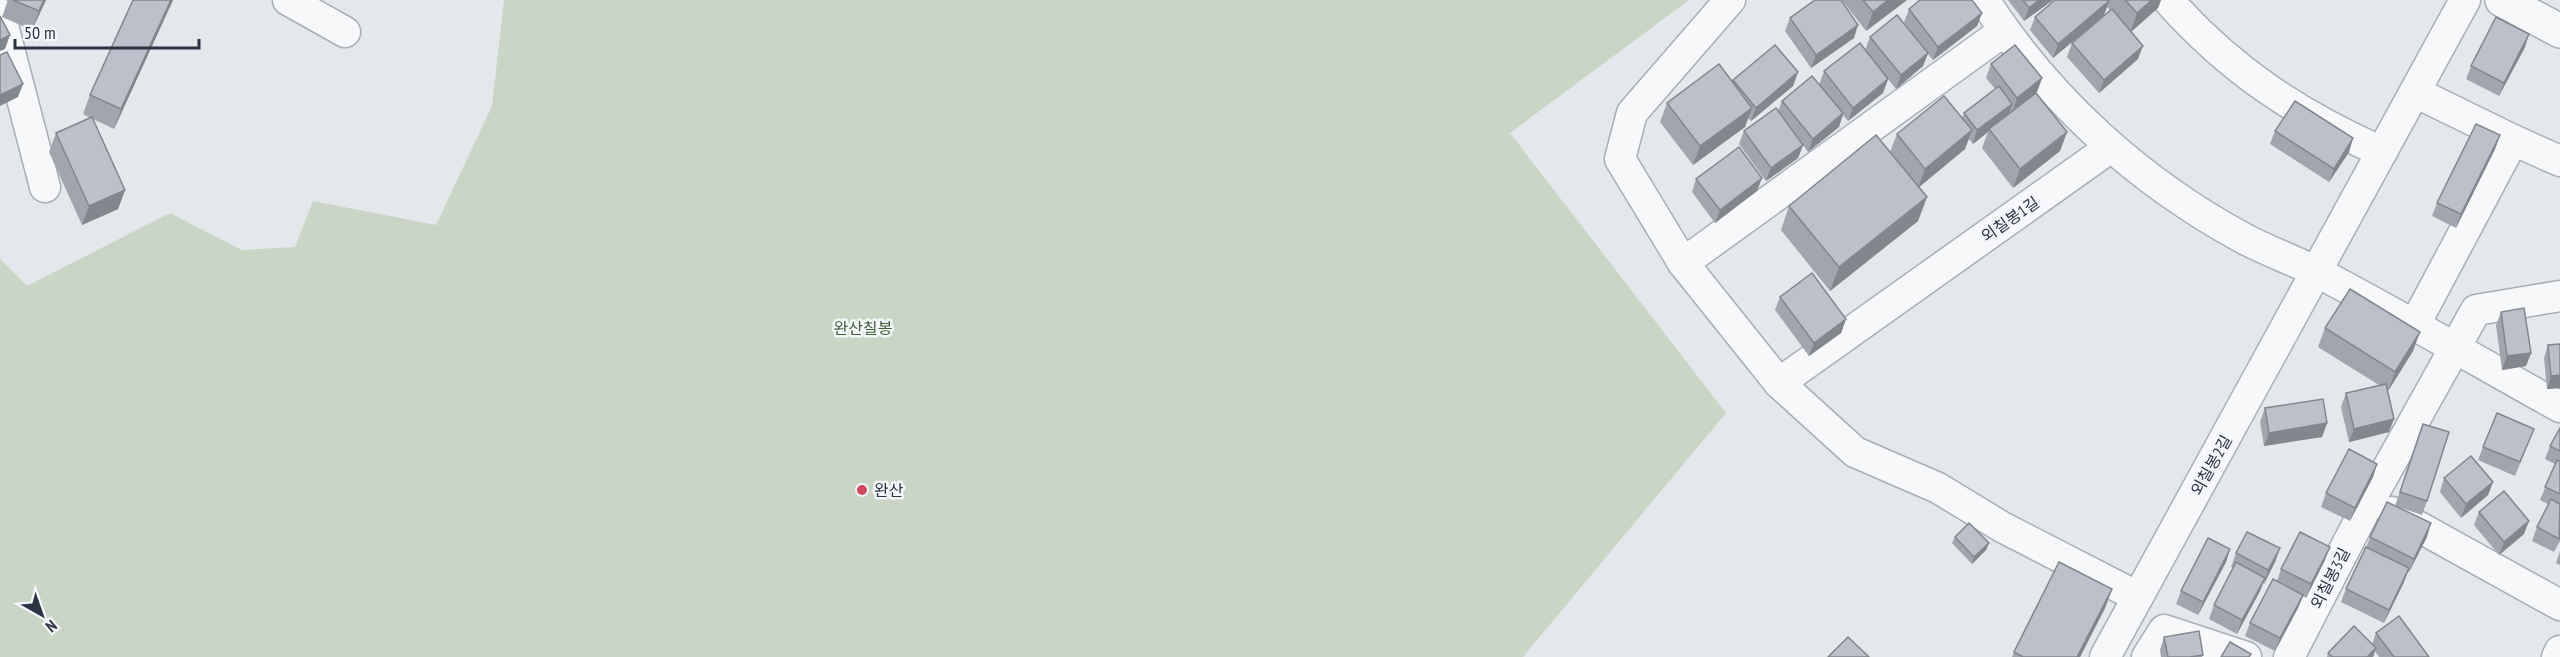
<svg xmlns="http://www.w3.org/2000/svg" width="2560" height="657" font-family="'PT Sans Narrow','Noto Sans KR',sans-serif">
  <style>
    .green { fill: #c9d6c5 }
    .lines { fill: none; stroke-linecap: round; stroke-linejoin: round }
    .minor-casing { stroke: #a9aeb7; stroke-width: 33 }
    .tertiary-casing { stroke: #a9aeb7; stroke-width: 36 }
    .minor { stroke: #f7f8fa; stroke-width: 30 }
    .tertiary { stroke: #f7f8fa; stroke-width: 33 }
    .wall { fill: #a1a5ae }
    .shaded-wall { fill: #83868d }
    .building { fill: #bbc0ca; stroke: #83868d; stroke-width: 1.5 }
    .poi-dot { fill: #d1495b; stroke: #f4f6f9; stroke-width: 2 }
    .labels { text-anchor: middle; stroke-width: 5; stroke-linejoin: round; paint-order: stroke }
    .street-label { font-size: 16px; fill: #2b3445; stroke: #f4f6f9 }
    .park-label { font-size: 16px; fill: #3f6138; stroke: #f4f6f9 }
    .poi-label { font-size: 16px; fill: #2b3445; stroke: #f4f6f9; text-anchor: start }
  </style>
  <rect width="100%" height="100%" fill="#e4e7ec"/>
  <polygon class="green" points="504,0 1689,0 1510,133 1726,413 1523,657 0,657 0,259 27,286 170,213 242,250 295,247 313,201 436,225 492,106"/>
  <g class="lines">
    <defs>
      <g id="minor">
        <polyline points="288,0 345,32"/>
        <polyline points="1730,0 1632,113 1620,159 1683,263 1779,383 1855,452 1938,488 2002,527 2138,597"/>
        <path d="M 1984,0 C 2049,100 2138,181 2243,238 C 2267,251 2293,260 2317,272 C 2399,315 2479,362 2560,407"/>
        <path d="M 2168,0 C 2230,70 2297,114 2382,152"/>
        <polyline points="0,14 45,187"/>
        <polyline points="2415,92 2513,140"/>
        <polyline points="1683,263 2004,31"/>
        <polyline points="2414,326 2513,140 2560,161"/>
        <polyline points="1779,383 2111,147"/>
        <polyline points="2392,512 2560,605"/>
        <polyline points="2105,657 2465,0"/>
        <polyline points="2147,657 2164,630 2246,657"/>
        <polyline points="2289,657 2370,500 2476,310 2560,296"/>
        <polyline points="2557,657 2560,651"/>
      </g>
      <polyline id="tertiary" points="2502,0 2560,31"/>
    </defs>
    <use href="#minor" class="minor-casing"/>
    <use href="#tertiary" class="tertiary-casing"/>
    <use href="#minor" class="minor"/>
    <use href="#tertiary" class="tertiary"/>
  </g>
  <g class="wall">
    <polygon points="8,0 46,0 32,30 2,17"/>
    <polygon points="133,0 173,0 114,129 93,119 125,190 118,209 82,225 49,152 56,133 90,118 83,114 90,95"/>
    <polygon points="1842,0 1907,0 1866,31"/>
    <polygon points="2008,0 2053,0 2024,21"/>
    <polygon points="2055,0 2161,0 2158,8 2131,31 2138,59 2099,93 2067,57 2072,43 2110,10 2107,7 2104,15 2053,58 2030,30 2035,17"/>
    <polygon points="1909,9 1982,13 1977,26 1933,60 1928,54 1923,66 1896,89 1872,59 1888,79 1883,93 1848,121 1843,115 1839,127 1808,152 1803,145 1798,158 1766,181 1739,144 1744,131 1778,111 1782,101 1819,85 1824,71 1865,50 1870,37 1918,41 1904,22"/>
    <polygon points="1790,18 1854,38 1811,68 1785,31"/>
    <polygon points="2525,47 2499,96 2466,79 2471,66"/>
    <polygon points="1991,64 2042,78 2037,92 2015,110 2067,132 2060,151 2013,188 1982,148 1988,132 1973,144 1969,139 1965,149 1919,187 1927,197 1918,221 1830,291 1781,230 1789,206 1890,152 1897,134 1962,118 1964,113 1995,89 1986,78"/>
    <polygon points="1798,72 1793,86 1751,121 1748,118 1745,127 1693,165 1660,122 1667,103 1732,81 1733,80"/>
    <polygon points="2275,131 2353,138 2349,152 2329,182 2270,144"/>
    <polygon points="2500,135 2495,149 2456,228 2432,216 2437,203"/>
    <polygon points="1696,179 1757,191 1715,223 1692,192"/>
    <polygon points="1780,297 1846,319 1841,333 1809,356 1775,310"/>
    <polygon points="2501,312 2531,353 2526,366 2502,370 2496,325"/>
    <polygon points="2325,328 2413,351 2388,391 2389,432 2349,442 2341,407 2346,393 2379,385 2318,347"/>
    <polygon points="2548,345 2560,388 2547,389 2544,358"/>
    <polygon points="2265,408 2327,423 2322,437 2264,446 2260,422"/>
    <polygon points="2560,428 2560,541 2554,552 2532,541 2537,527 2548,504 2540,500 2555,464 2545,459 2550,446"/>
    <polygon points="2534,429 2515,476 2478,460 2483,447"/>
    <polygon points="2418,437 2427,501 2422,515 2395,506 2427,537 2409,572 2408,572 2404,582 2384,623 2341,602 2346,589 2366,548 2370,537 2395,506"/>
    <polygon points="2377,464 2373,477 2350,521 2321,507 2326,493"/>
    <polygon points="2444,478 2493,482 2488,495 2461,518 2440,492"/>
    <polygon points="2479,512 2524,534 2499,555 2474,525"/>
    <polygon points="1955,537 1989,543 1986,550 1972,564 1952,543"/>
    <polygon points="2280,548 2275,562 2264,584 2263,583 2260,591 2237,634 2209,619 2214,605 2234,568 2231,567 2236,553"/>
    <polygon points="2230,549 2226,562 2198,615 2176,604 2181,591"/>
    <polygon points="2560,551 2560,565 2556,563"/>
    <polygon points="2325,560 2306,598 2303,596 2298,608 2275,651 2245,636 2250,623 2277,581 2281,569"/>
    <polygon points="2112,589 2105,608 2080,657 2012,657 2014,652"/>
    <polygon points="2376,633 2429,657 2379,657 2375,651 2373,657 2327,657 2328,653 2372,644"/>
    <polygon points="2164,637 2203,655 2202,657 2161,657 2160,650"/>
  </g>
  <g class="shaded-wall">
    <polygon points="44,0 46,0 32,30 39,11"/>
    <polygon points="171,0 173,0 114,129 121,109"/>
    <polygon points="1888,0 1907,0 1866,31 1873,12"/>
    <polygon points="2039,0 2053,0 2024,21 2029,8"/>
    <polygon points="2152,0 2161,0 2158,8 2130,33 2137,13"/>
    <polygon points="2109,1 2104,15 2053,58 2058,44"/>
    <polygon points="1982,13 1977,26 1933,60 1938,47"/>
    <polygon points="1858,25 1854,38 1811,68 1816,55"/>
    <polygon points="2529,34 2525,47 2499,96 2504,83"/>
    <polygon points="10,35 5,49 0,51 0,40"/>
    <polygon points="2143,46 2138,59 2099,93 2104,80"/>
    <polygon points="1928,53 1923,66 1896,89 1901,75"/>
    <polygon points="1798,72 1793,86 1751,121 1756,108"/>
    <polygon points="2042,78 2037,92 2013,111 2017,98"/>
    <polygon points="1888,79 1883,93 1848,121 1853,108"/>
    <polygon points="23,84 18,97 0,106 0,95"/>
    <polygon points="2012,104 2008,118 1989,129 1988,132 1973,144 1977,130"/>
    <polygon points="1752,108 1745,127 1693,165 1700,146"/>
    <polygon points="1843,113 1839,127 1808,152 1813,139"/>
    <polygon points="1972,130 1965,149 1918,188 1925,169"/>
    <polygon points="2067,132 2060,151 2013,188 2020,169"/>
    <polygon points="2500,135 2495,149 2456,228 2461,214"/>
    <polygon points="2353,138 2349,152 2329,182 2334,169"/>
    <polygon points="1803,145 1798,158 1766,181 1771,168"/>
    <polygon points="1762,178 1757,191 1715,223 1720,210"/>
    <polygon points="125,190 118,209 82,225 89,206"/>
    <polygon points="1927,197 1918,221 1830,291 1839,267"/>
    <polygon points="1846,319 1841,333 1809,356 1814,343"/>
    <polygon points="2420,332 2413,351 2388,391 2395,372"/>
    <polygon points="2531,353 2526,366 2502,370 2507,356"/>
    <polygon points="2560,375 2560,388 2547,389 2551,376"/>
    <polygon points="2394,419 2389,432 2349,442 2354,429"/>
    <polygon points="2327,423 2322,437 2264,446 2269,433"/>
    <polygon points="2377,464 2373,477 2350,521 2355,508"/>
    <polygon points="2493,482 2488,495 2461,518 2466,504"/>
    <polygon points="2529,521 2524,534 2499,555 2504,542"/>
    <polygon points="2431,523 2427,537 2409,572 2414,559"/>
    <polygon points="1989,543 1986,550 1972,564 1974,557"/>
    <polygon points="2330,547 2325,560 2306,598 2311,584"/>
    <polygon points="2280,548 2275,562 2264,584 2268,570"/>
    <polygon points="2230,549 2226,562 2198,615 2203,602"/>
    <polygon points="2409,568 2404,582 2384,623 2389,610"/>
    <polygon points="2265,578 2260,591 2237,634 2242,620"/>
    <polygon points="2112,589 2105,608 2080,657 2077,657"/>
    <polygon points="2303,595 2298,608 2275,651 2280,638"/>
    <polygon points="2376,648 2373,657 2367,657"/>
  </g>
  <g class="building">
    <polygon points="13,0 44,0 39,11"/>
    <polygon points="133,0 171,0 121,109 90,95"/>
    <polygon points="1815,0 1841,0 1858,25 1816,55 1790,18"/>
    <polygon points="1863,0 1888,0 1873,12"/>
    <polygon points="1920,0 1972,0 1982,13 1938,47 1909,9"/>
    <polygon points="2023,0 2039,0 2029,8"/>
    <polygon points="2055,0 2108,0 2109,1 2058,44 2035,17"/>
    <polygon points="2125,0 2152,0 2137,13"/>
    <polygon points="2112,9 2143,46 2104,80 2072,43"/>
    <polygon points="1897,15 1928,53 1901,75 1870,37"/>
    <polygon points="0,16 10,35 0,40"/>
    <polygon points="2496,17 2529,34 2504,83 2471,66"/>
    <polygon points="1860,43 1888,79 1853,108 1824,71"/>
    <polygon points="1775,45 1798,72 1756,108 1733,80"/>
    <polygon points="2015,45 2042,78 2017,98 1991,64"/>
    <polygon points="7,52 23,84 0,95 0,55"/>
    <polygon points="1719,64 1752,108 1700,146 1667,103"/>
    <polygon points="1812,76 1843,113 1813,139 1782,101"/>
    <polygon points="1999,86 2012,104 1977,130 1964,113"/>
    <polygon points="2036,93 2067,132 2020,169 1989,129"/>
    <polygon points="1944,96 1972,130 1925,169 1897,134"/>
    <polygon points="2295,101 2353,138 2334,169 2275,131"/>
    <polygon points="1776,108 1803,145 1771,168 1744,131"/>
    <polygon points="92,117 125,190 89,206 56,133"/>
    <polygon points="2476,124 2500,135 2461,214 2437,203"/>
    <polygon points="1876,135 1927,197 1839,267 1789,206"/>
    <polygon points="1739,147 1762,178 1720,210 1696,179"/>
    <polygon points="1812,273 1846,319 1814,343 1780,297"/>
    <polygon points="2350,289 2420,332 2395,372 2325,328"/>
    <polygon points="2524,308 2531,353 2507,356 2501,312"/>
    <polygon points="2560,344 2560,375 2551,376 2548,345"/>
    <polygon points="2386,384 2394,419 2354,429 2346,393"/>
    <polygon points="2323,399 2327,423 2269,433 2265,408"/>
    <polygon points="2497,413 2534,429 2520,462 2483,447"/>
    <polygon points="2423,424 2449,432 2427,501 2400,492"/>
    <polygon points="2560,428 2560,451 2550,446"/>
    <polygon points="2349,449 2377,464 2355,508 2326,493"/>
    <polygon points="2471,456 2493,482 2466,504 2444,478"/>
    <polygon points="2557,460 2560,462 2560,494 2545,487"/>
    <polygon points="2504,491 2529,521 2504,542 2479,512"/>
    <polygon points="2551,499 2560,504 2559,539 2537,527"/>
    <polygon points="2387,502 2431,523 2414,559 2370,537"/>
    <polygon points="1969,523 1989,543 1974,557 1955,537"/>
    <polygon points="2247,532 2280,548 2268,570 2236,553"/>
    <polygon points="2300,532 2330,547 2311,584 2281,569"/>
    <polygon points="2208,538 2230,549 2203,602 2181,591"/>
    <polygon points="2366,547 2409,568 2389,610 2346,589"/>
    <polygon points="2059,562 2112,589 2077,657 2023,657 2014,652"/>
    <polygon points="2236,562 2265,578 2242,620 2214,605"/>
    <polygon points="2273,579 2303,595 2280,638 2250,623"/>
    <polygon points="2399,616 2429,657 2394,657 2376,633"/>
    <polygon points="2354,626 2376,648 2367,657 2333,657 2328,653"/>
    <polygon points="2199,631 2203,655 2190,657 2168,657 2164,637"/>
    <polygon points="1848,637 1869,657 1828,657"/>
    <polygon points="2230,642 2251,654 2249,657 2221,657"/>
  </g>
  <circle class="poi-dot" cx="862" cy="490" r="6"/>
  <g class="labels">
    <g class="street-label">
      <text transform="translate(2010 219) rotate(-35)" y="6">외칠봉1길</text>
      <text transform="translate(2211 465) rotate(-61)" y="6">외칠봉2길</text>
      <text transform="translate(2330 578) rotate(-63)" y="6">외칠봉3길</text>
    </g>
    <g class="park-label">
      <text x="863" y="334">완산칠봉</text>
    </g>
    <g class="poi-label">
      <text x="874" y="496">완산</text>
    </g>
  </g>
  <g transform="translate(42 615) rotate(140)" stroke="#f4f6f9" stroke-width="4.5" paint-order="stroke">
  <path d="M0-4.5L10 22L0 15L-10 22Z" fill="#2b3445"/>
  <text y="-9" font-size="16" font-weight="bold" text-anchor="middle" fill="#2b3445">N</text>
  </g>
  <path d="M15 39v9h184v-9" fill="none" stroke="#2b3445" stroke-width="3"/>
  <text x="24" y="39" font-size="18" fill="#2b3445" stroke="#f4f6f9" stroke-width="4.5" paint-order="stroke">50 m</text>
</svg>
